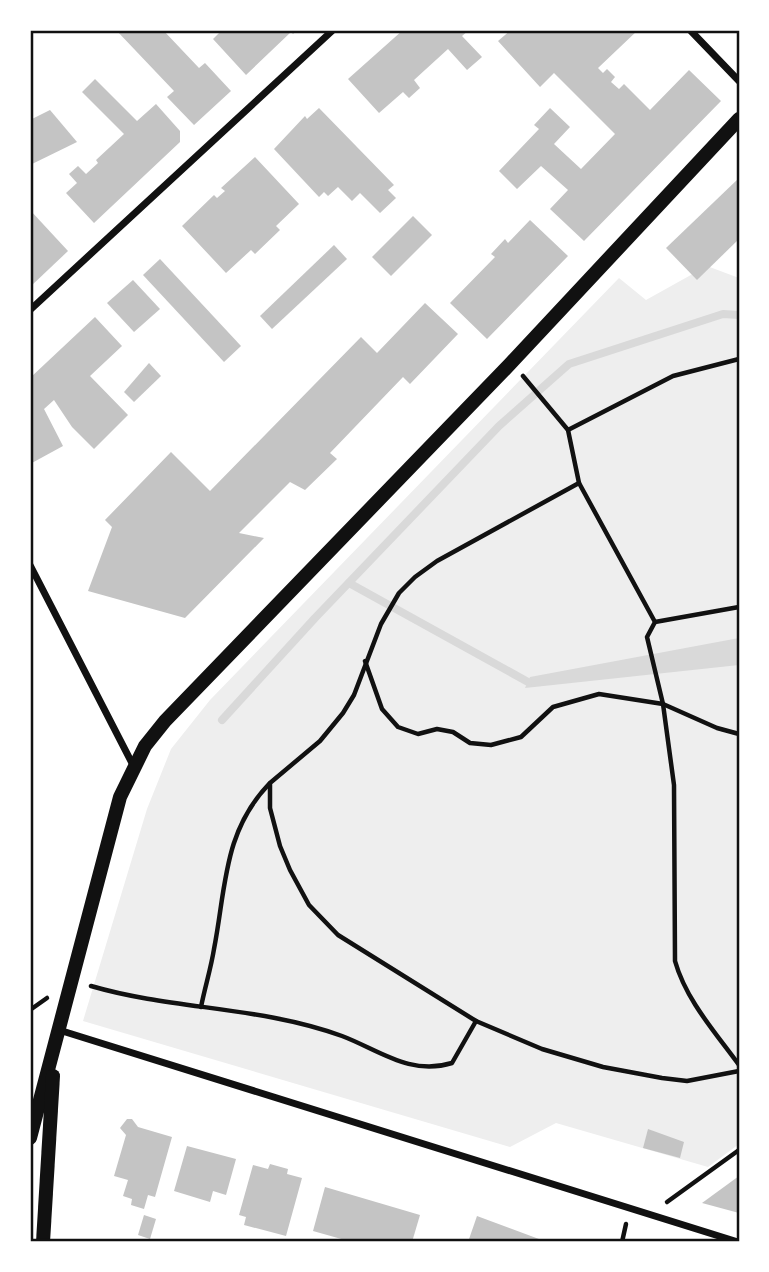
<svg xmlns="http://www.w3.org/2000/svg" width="769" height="1272" font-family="'PT Sans',sans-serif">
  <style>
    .green { fill: #eee }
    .water { fill: #d9d9d9 }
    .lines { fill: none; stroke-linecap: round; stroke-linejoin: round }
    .stream { stroke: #d9d9d9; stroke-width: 8 }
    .building { fill: #c4c4c4 }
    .path { stroke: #111; stroke-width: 4.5 }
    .minor { stroke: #111; stroke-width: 7 }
    .secondary { stroke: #111; stroke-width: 14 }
    .neatline { fill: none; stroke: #111; stroke-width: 2.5 }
  </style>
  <rect width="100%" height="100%" fill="#fff"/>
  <polygon class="green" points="707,266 739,278 739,1144 708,1167 556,1123 510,1147 83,1021 147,809 171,749 210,700 619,278 646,300"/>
  <polygon class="water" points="739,638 739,665 525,688 530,677"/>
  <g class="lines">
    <g class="stream">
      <polyline points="349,583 528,682"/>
      <polyline points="222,720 315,618 499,426 569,364 723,314 739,315"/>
    </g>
  </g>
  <g class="building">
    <polygon points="116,30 163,30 199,68 205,63 231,91 194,125 167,97 174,91"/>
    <polygon points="222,30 298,30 293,34 291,32 246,75 213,39"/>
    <polygon points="403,30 469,30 462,36 482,57 467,70 448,49 414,80 420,88 409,98 403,92 379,113 348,79"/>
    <polygon points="511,30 638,30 598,68 603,73 607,69 615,77 611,82 619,89 624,84 650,110 689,70 721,101 584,241 550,209 568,190 541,166 517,189 499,171 539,129 534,125 550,108 570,127 554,144 581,169 615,134 554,73 540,87 498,41"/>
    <polygon points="95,79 137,121 156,104 180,131 180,142 94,223 66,193 77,183 69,174 78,166 86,174 98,163 96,160 124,134 82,92"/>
    <polygon points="319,108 394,185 388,190 396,198 380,213 360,193 352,201 338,187 328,196 324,192 319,197 274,149 305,116 307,119"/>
    <polygon points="50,110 77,142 30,165 30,120"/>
    <polygon points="255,157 299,204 276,226 280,230 255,254 251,250 226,273 182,226 214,195 217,198 225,191 221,188"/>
    <polygon points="739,178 739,239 697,280 666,248"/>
    <polygon points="30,210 68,251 30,287"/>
    <polygon points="413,216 432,235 391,276 372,257"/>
    <polygon points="530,220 568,256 487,339 450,303 495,257 491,254 505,239 508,243"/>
    <polygon points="334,245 347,259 272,329 260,316"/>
    <polygon points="160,259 241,346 224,362 143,275"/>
    <polygon points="133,280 160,309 134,332 107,303"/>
    <polygon points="425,303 458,334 410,384 403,377 330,453 337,459 305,490 290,482 239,533 264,538 185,618 88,591 112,527 105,520 171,452 210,491 361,337 377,353"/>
    <polygon points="95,317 122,346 90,376 128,415 94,449 72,427 54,400 44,409 63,446 30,464 30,378"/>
    <polygon points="149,363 161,376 134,402 124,392"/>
    <polygon points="127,1119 132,1119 138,1127 172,1137 155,1197 148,1195 144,1209 131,1205 132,1199 123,1196 128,1180 114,1176 126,1135 120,1128"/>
    <polygon points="648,1129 684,1142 680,1158 643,1148"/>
    <polygon points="187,1146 236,1159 226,1195 213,1191 210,1202 174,1191"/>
    <polygon points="270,1164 288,1169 287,1174 302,1178 286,1236 244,1225 246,1217 239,1215 253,1165 268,1169"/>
    <polygon points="739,1176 739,1213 702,1203"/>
    <polygon points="325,1187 420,1215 412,1242 352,1242 313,1231"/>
    <polygon points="144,1215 156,1219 150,1239 138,1235"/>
    <polygon points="477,1216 547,1242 468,1242"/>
  </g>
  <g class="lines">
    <g class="path">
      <path d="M 523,376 L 568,430 L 579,483 L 655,622 L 647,637 L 663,704 L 674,785 L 675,961 C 686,1000 715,1032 739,1065"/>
      <polyline points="568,430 673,376 739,359"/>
      <polyline points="579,483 437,561 415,577 399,593 381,624 354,695 343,713 320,741 270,783 270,808 280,846 290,870 309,905 338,935 476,1021 542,1049 603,1067 662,1078 687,1081 739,1071"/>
      <polyline points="655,622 739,607"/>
      <polyline points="365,661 382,709 398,727 418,734 437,729 453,732 470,743 491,745 521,737 553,707 599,694 663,704 717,728 739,734"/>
      <path d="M 91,986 C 173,1010 260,1006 342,1036 C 379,1050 410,1076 452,1063 L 476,1021"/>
      <path d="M 201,1007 C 205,987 211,968 214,949 C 226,888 223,832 269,784"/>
      <polyline points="30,1010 47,998"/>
      <polyline points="667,1202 739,1150"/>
      <polyline points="622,1242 626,1224"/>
    </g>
    <g class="minor">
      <polyline points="690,30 739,81"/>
      <polyline points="30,310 333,30"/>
      <polyline points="30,565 134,767"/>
      <polyline points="59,1030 738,1242"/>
    </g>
    <g class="secondary">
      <polyline points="30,1138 120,797 145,746 165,721 510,364 739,119"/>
      <polyline points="43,1242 53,1076"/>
    </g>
  </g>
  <rect width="769" height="1272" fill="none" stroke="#ffffff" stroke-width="63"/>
  <rect x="32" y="32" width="706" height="1208" class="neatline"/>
</svg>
